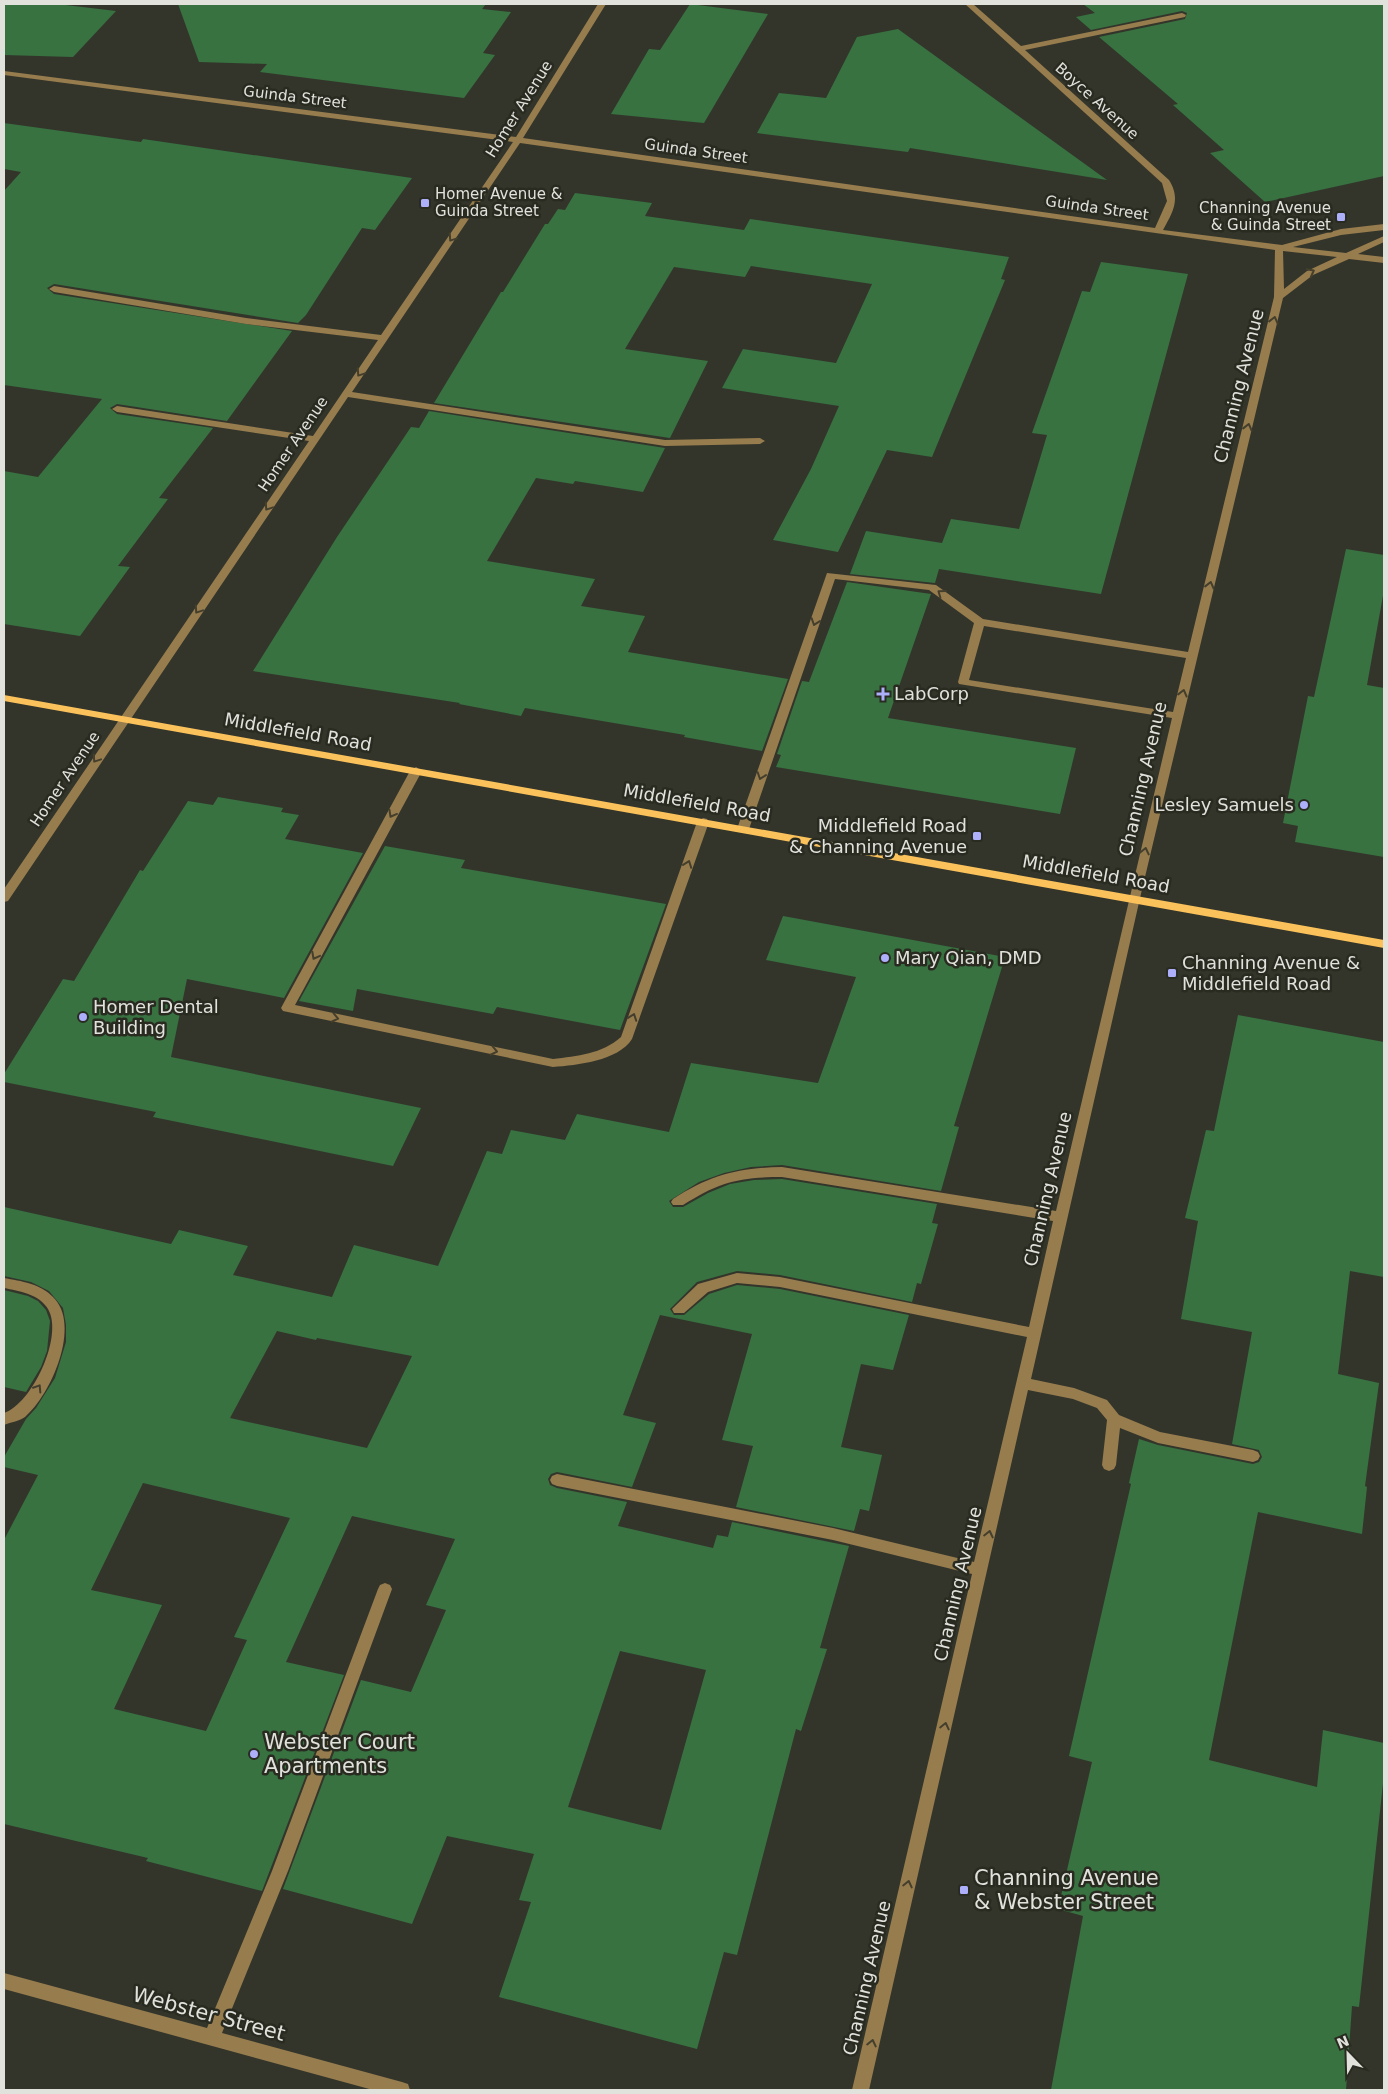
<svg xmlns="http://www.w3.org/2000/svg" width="1388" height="2094" font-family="'DejaVu Sans',sans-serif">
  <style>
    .building { fill: #387241; fill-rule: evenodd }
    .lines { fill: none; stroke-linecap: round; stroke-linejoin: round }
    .minor { fill: #977c4e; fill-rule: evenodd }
    .major { fill: #fbc25c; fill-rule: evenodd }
    .oneway { stroke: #443f2c }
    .poi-dot { fill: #adaffb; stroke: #292b21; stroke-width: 2 }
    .labels { text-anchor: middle; stroke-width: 5; stroke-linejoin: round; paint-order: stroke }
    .far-street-label { font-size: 15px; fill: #e1e2dc; stroke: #292b21 }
    .far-poi-label { font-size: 15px; fill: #e1e2dc; stroke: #292b21; text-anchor: start }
    .street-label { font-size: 18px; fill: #e1e2dc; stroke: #292b21 }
    .poi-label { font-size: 18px; fill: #e1e2dc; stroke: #292b21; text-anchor: start }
    .near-poi-label { font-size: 21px; fill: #e1e2dc; stroke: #292b21; text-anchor: start }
    .near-street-label { font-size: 21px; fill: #e1e2dc; stroke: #292b21 }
  </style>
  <rect width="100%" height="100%" fill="#33352b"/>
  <g class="building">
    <polygon points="4,4 57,4 116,11 73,57 4,55"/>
    <polygon points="178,4 486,4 482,9 511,12 483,53 495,55 464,98 260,72 267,64 199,62"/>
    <polygon points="690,4 768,14 704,123 611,114 649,49 660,50"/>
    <polygon points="1083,4 1384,4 1384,176 1265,202 1210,153 1224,150 1173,105 1178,104 1099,37 1185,19 1187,13 1182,11 1091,30 1076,17 1095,13"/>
    <polygon points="898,29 1107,180 910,148 908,152 757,133 779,93 826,98 857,37"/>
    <polygon points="4,123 141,142 143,139 412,178 375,230 362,228 306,315 298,323 54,284 47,288 54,294 292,331 227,421 117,404 110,408 117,414 213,428 159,498 168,499 118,566 130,567 80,636 4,624 4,471 38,477 102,399 4,385 4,191 21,172 4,169"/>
    <polygon points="575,193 652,203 645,216 744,230 750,219 1009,257 1001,279 1005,280 932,457 887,450 838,552 773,540 811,469 839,406 722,388 743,349 836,363 872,284 751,266 745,277 674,267 625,349 708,361 670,438 434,403 501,292 503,292 545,224 548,224 558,209 565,210"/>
    <polygon points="1101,262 1188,274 1101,594 939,569 935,583 850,574 866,531 942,543 951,519 1019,529 1047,435 1032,433 1082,291 1090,292"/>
    <polygon points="429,411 665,448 643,492 575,481 573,484 536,478 487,561 595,579 581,606 645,616 628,652 788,679 762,751 684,737 685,735 525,708 521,716 459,704 460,703 253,671 337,537 411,427 419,428"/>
    <polygon points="1346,549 1384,555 1384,590 1367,685 1384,688 1384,857 1295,842 1298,826 1283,823 1308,696 1314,697"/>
    <polygon points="847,582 931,594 888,718 1076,748 1060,814 776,767 781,755 777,754 802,681 809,682"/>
    <polygon points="218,797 283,808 281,812 299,815 285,839 363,853 284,998 187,979 171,1057 421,1108 393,1166 153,1117 156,1112 4,1082 4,1074 63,979 74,981 140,870 143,871 188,801 213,805"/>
    <polygon points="385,846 465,860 461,868 666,904 620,1030 497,1007 493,1014 357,989 353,1011 299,1001"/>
    <path d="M 783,916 L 1005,957 L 954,1126 L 959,1127 L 941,1191 L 782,1165 L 751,1167 L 724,1173 L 699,1182 L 669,1201 L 673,1207 L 683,1207 L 708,1193 L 730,1184 L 754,1180 L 782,1179 L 937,1204 L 932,1223 L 938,1224 L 921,1284 L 917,1283 L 912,1302 L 780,1275 L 737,1271 L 697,1282 L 670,1309 L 674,1315 L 684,1315 L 709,1294 L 737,1285 L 780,1289 L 909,1315 L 893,1370 L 861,1364 L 841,1447 L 882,1455 L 869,1511 L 860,1509 L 854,1531 L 736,1507 L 753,1446 L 722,1440 L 752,1334 L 660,1315 L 623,1415 L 656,1423 L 632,1487 L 557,1472 L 551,1474 L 548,1479 L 550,1485 L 557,1488 L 627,1502 L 618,1526 L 713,1548 L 717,1535 L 728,1537 L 732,1522 L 849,1546 L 820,1648 L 827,1649 L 801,1731 L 796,1729 L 737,1955 L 724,1952 L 697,2049 L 499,1997 L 531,1902 L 519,1900 L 534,1854 L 447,1836 L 412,1924 L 283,1889 L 361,1680 L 411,1692 L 446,1610 L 426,1605 L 455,1539 L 352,1516 L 286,1662 L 344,1675 L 262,1891 L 146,1861 L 148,1858 L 4,1824 L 4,1540 L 38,1475 L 4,1467 L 4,1457 L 26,1419 L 36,1408 L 55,1378 L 66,1342 L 66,1325 L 63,1308 L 49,1291 L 31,1282 L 4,1276 L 4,1207 L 171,1244 L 179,1230 L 248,1246 L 233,1275 L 332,1297 L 354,1245 L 438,1266 L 487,1151 L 502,1154 L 511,1130 L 565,1140 L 577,1114 L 669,1132 L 691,1063 L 818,1083 L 856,977 L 766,960 ZM 277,1331 L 316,1340 L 317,1338 L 412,1356 L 367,1448 L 230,1418 ZM 143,1483 L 290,1518 L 234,1637 L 247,1640 L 206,1731 L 114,1709 L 162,1605 L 91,1590 ZM 620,1651 L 706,1670 L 661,1830 L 568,1807 Z"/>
    <polygon points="1238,1015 1384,1042 1384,1277 1350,1271 1338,1374 1379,1383 1365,1486 1367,1487 1362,1534 1258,1512 1209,1760 1317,1787 1323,1730 1384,1743 1384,1774 1359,2007 1352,2006 1346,2090 1051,2090 1083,1916 1058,1909 1092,1762 1069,1756 1131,1484 1129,1483 1139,1439 1158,1445 1253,1464 1259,1462 1262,1457 1259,1450 1232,1444 1252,1332 1181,1319 1198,1221 1185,1218 1206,1130 1214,1131"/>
    <polygon points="4,1290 28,1296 38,1301 46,1310 50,1321 47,1351 41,1367 26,1392 4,1387"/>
  </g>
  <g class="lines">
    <g class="minor">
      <path d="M 598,4 L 606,4 L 523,138 L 1155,228 L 1167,201 L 1162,183 L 965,4 L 973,4 L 1021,46 L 1182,13 L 1186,15 L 1185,17 L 1025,50 L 1169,180 C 1181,199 1173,212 1163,230 L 1282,245 L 1341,229 L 1384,224 L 1384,230 L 1341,235 L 1293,247 L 1346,253 L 1384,236 L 1384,242 L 1358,254 L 1384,257 L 1384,263 L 1349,259 L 1313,275 L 1283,298 L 1140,898 L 1031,1379 L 1074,1388 L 1107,1400 L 1119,1415 L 1160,1432 L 1253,1450 L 1258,1452 L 1260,1456 L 1258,1460 L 1253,1462 L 1158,1443 L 1120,1428 L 1116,1465 L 1114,1469 L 1109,1471 L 1104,1469 L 1102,1465 L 1107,1420 L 1097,1408 L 1073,1399 L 1028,1390 L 869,2090 L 852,2090 L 972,1574 L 833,1540 L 557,1486 L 552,1484 L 550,1480 L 552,1476 L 557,1474 L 833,1528 L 974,1562 L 1027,1337 L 780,1287 L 737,1283 L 708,1292 L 684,1313 L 674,1313 L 672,1309 L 698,1284 L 737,1273 L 780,1277 L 1029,1327 L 1053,1221 L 782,1177 C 739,1177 719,1182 683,1205 L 673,1205 L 671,1202 L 673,1199 C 710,1175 738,1168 782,1167 L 1056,1211 L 1172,718 L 959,684 L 958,682 L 974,623 L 929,590 L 835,579 L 749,829 L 743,833 L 737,829 L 827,573 L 936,585 L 983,619 L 1188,652 L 1274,297 L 1275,250 L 520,143 L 352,392 L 665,440 L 760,438 L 765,441 L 760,444 L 665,446 L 348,397 L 8,901 L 4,902 L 4,889 L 309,441 L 117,412 L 112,409 L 117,406 L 313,436 L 378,340 L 246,324 L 54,292 L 49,289 L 54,286 L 246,318 L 381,335 L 513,142 L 4,75 L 4,71 L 516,137 ZM 1283,251 L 1337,257 L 1307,271 L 1284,289 ZM 984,626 L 1186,658 L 1173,712 L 969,680 Z"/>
      <path d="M 416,767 L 422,771 L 295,1005 L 553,1059 C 577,1056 602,1054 621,1037 L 697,822 L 703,818 L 707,819 L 709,822 L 632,1039 C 618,1061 577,1065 553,1067 L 283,1011 L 281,1008 L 410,771 Z"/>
      <path d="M 4,1278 C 21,1281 41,1284 53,1297 C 82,1325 51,1395 25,1417 C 20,1421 11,1422 4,1425 L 4,1413 C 32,1404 64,1336 48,1309 C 39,1294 19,1291 4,1288 Z"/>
      <polygon points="385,1583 390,1585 392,1589 288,1871 222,2033 402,2082 408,2084 410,2090 373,2090 4,1989 4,1973 207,2028 272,1871 378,1589 380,1585"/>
    </g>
    <polygon class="major" points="4,695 1384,940 1384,948 4,701"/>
  </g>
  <defs><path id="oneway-chevron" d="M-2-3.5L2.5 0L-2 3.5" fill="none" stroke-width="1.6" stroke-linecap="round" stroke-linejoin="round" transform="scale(1.25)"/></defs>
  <g class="oneway">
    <use href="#oneway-chevron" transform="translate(452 238) rotate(124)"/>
    <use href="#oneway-chevron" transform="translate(1311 272) rotate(-28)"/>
    <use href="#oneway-chevron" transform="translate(1274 320) rotate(-76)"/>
    <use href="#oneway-chevron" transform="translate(360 373) rotate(124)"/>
    <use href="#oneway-chevron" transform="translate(1248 427) rotate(-76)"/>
    <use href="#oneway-chevron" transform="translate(268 507) rotate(124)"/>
    <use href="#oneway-chevron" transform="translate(1210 585) rotate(-76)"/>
    <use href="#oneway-chevron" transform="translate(941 593) rotate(-144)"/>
    <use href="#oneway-chevron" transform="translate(198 610) rotate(124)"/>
    <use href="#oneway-chevron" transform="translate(815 622) rotate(109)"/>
    <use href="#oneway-chevron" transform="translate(1183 693) rotate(-76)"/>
    <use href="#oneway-chevron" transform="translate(96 759) rotate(124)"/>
    <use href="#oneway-chevron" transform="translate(761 776) rotate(109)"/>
    <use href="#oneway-chevron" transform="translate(392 814) rotate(119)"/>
    <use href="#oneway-chevron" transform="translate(1145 851) rotate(-77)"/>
    <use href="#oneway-chevron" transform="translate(688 864) rotate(-70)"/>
    <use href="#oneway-chevron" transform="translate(315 956) rotate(118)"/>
    <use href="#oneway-chevron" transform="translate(633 1017) rotate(-70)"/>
    <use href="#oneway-chevron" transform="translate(335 1018) rotate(12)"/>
    <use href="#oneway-chevron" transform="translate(494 1051) rotate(12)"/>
    <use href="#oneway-chevron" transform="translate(38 1388) rotate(-57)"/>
    <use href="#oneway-chevron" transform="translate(989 1534) rotate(-77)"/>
    <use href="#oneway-chevron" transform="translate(945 1726) rotate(-77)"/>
    <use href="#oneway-chevron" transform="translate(908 1884) rotate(-77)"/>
    <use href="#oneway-chevron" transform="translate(872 2043) rotate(-77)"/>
  </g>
  <g class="poi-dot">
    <rect x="420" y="198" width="10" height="10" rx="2.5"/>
    <rect x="1336" y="212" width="10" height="10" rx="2.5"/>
    <path d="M880.5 686.5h5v5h5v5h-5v5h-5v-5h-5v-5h5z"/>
    <circle cx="1304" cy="805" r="5"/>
    <rect x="972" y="831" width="10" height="10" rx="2.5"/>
    <circle cx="885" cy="958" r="5"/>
    <rect x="1167" y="968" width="10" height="10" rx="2.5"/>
    <circle cx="83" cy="1017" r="5"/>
    <circle cx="254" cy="1754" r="5"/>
    <rect x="959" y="1885" width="10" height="10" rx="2.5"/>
  </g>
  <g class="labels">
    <g class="far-street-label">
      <text transform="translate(295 97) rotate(7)" y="5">Guinda Street</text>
      <text transform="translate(1097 101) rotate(42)" y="5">Boyce Avenue</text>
      <text transform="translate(519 109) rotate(-58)" y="5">Homer Avenue</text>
      <text transform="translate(696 151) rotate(8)" y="5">Guinda Street</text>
      <text transform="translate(1097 208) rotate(8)" y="5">Guinda Street</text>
      <text transform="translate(293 444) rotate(-56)" y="5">Homer Avenue</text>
      <text transform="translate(65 779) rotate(-56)" y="5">Homer Avenue</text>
    </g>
    <g class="far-poi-label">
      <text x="435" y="199">Homer Avenue &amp;<tspan x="435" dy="17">Guinda Street</tspan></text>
      <text x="1331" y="213" text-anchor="end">Channing Avenue<tspan x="1331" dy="17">&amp; Guinda Street</tspan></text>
    </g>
    <g class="street-label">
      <text transform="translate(1239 386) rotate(-76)" y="6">Channing Avenue</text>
      <text transform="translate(298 732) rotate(10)" y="6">Middlefield Road</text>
      <text transform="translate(1143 779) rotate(-77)" y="6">Channing Avenue</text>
      <text transform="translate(697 803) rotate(10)" y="6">Middlefield Road</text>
      <text transform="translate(1096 874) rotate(10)" y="6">Middlefield Road</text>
      <text transform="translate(1048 1189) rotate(-77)" y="6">Channing Avenue</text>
      <text transform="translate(958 1584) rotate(-77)" y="6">Channing Avenue</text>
      <text transform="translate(867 1978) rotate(-77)" y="6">Channing Avenue</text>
    </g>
    <g class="poi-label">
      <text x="894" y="700">LabCorp</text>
      <text x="1294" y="811" text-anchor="end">Lesley Samuels</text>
      <text x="967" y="832" text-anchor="end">Middlefield Road<tspan x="967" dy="21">&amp; Channing Avenue</tspan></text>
      <text x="895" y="964">Mary Qian, DMD</text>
      <text x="1182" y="969">Channing Avenue &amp;<tspan x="1182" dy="21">Middlefield Road</tspan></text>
      <text x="93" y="1013">Homer Dental<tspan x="93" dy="21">Building</tspan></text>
    </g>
    <g class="near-poi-label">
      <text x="264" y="1749">Webster Court<tspan x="264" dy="24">Apartments</tspan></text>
      <text x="974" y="1885">Channing Avenue<tspan x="974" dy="24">&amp; Webster Street</tspan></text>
    </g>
    <g class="near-street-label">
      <text transform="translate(209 2014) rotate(15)" y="7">Webster Street</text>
    </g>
  </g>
  <rect width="1388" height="2094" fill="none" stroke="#e1e2dc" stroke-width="10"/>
  <g transform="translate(1348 2054) rotate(337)" stroke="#292b21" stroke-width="4" paint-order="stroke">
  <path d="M0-4L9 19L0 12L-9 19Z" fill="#e1e2dc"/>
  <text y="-8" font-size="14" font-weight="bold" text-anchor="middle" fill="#e1e2dc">N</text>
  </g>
</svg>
